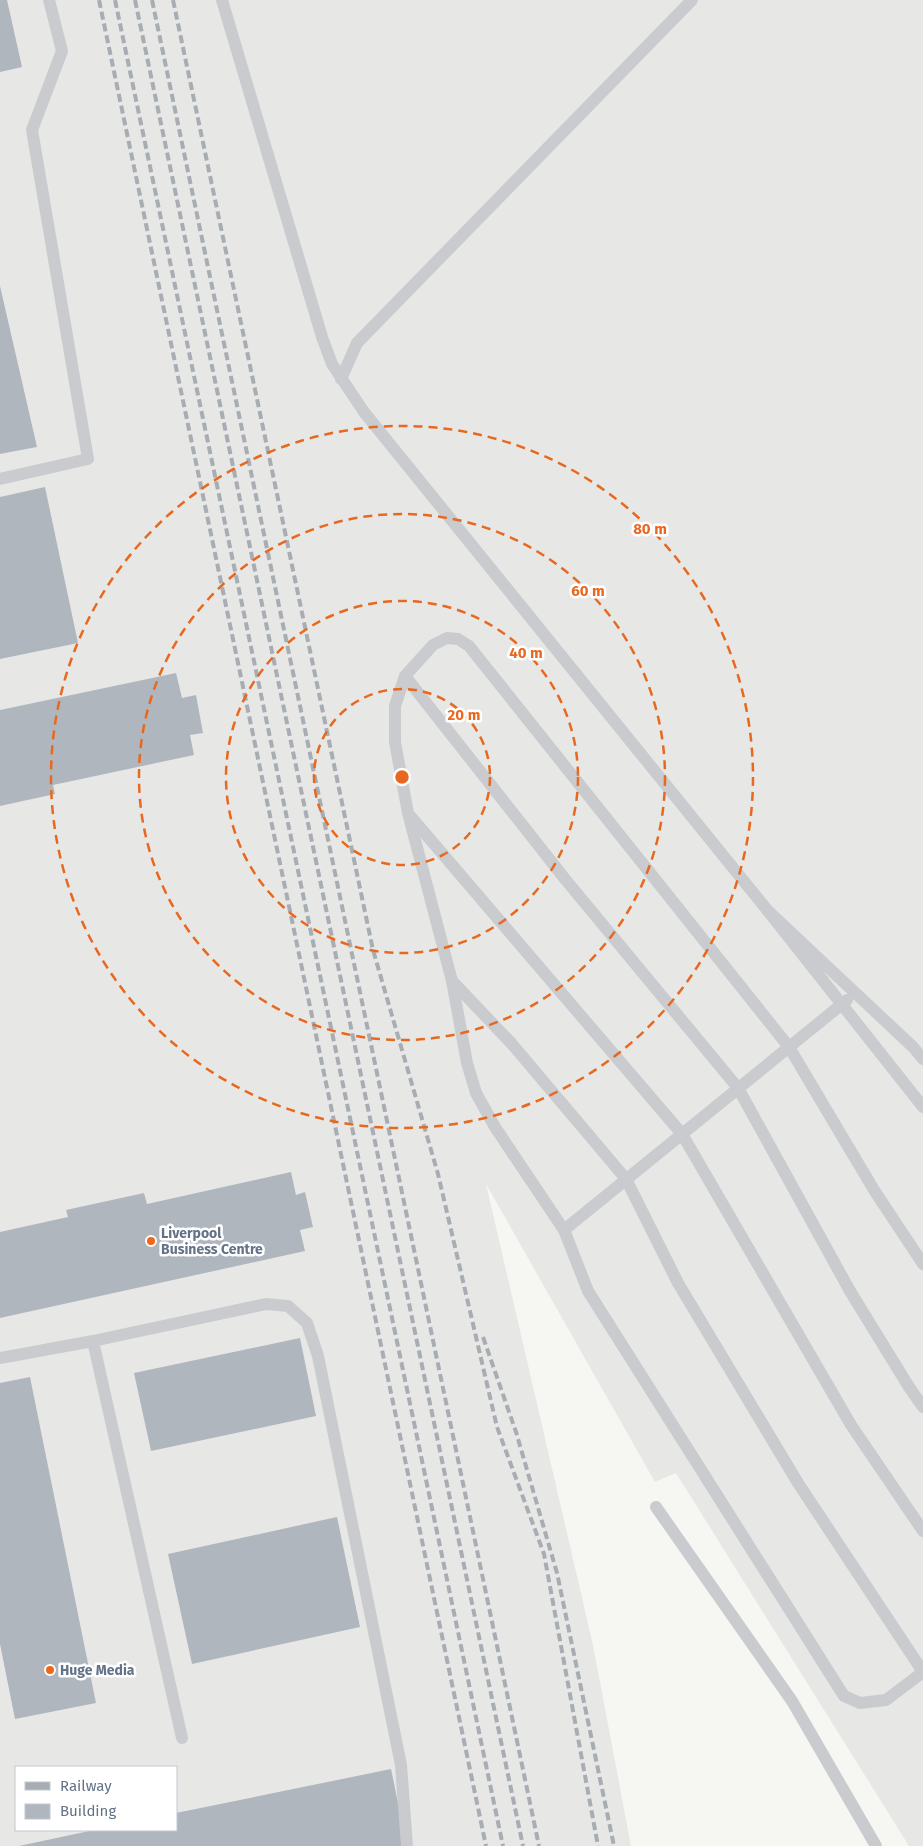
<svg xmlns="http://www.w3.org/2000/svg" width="923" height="1846" font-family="'Fira Sans',sans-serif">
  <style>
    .built { fill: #e7e8e6; fill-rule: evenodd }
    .building { fill: #b0b6bd }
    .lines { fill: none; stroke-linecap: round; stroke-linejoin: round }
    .service { stroke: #c9cbcf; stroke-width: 12 }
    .rail { stroke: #a8acb3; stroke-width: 4; stroke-dasharray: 8 4; stroke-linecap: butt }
    .ring { fill: none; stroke: #e8681f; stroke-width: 2.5; stroke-dasharray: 9 6 }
    .poi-dot { fill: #ef671a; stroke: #fff; stroke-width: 2 }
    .labels { text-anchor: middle; stroke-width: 5; stroke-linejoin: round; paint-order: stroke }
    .poi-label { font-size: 14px; font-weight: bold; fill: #637286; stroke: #fff; text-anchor: start }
    .centre { fill: #e8681f; stroke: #fff; stroke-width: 2.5 }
    .ring-label { font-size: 15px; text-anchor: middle; font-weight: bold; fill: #e8681f; stroke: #fff; stroke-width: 5; stroke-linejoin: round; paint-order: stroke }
  </style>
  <rect width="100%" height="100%" fill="#f6f7f3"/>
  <path class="built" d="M 0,0 L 923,0 L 923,1846 L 909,1846 L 676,1473 L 655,1482 L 486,1184 L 593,1645 L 631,1846 L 0,1846 ZM 16,1767 L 176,1767 L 176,1830 L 16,1830 Z"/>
  <g class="building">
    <polygon points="0,0 7,0 22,67 0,72"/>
    <polygon points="0,286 37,447 0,454"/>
    <polygon points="45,487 78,643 0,659 0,497"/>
    <polygon points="176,673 182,698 196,695 203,733 190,735 194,755 53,785 55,794 0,806 0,710"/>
    <polygon points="291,1172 296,1195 305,1192 313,1227 300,1230 305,1251 0,1318 0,1232 68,1217 66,1210 144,1193 147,1204"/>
    <polygon points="300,1338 316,1416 151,1451 134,1373"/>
    <polygon points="30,1377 96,1703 15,1719 0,1644 0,1383"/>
    <polygon points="337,1517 360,1627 192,1664 168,1554"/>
    <polygon points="391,1769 407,1846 19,1846 94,1830 176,1830 176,1813"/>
  </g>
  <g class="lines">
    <g class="service">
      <polyline points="222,0 322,337 332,364 364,412 768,911"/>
      <polyline points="341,379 357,343 692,0"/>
      <polyline points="0,479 88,459 32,130 62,51 49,0"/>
      <polyline points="405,676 565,879 738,1088 850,1291 909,1387 923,1407"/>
      <polyline points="411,817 682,1134 851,1425 923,1531"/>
      <polyline points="452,981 512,1044 626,1179 678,1283 798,1483 923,1672"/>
      <polyline points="923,1059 913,1047 768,911 923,1107"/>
      <polyline points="564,1230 847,1000"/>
      <polyline points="923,1264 874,1190 789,1047 469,646 458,639 447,638 433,645 405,676 395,706 395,742 408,813 452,981 467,1063 476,1093 495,1127 564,1230 588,1291 844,1696 860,1703 886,1700 923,1672"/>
      <polyline points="93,1341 182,1738"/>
      <polyline points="0,1358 93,1341 266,1304 288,1306 307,1323 318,1356 401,1765 407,1846"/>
      <polyline points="656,1507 792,1701 876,1846"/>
    </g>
    <g class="rail">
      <polyline points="99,0 486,1846"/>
      <polyline points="115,0 503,1846"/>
      <polyline points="135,0 523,1846"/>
      <polyline points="152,0 539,1846"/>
      <polyline points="173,0 373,950 438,1174 497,1427 544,1554 598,1846"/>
      <polyline points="483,1337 516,1432 557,1573 614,1846"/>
    </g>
  </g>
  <g class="ring">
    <circle cx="402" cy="777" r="88"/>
    <circle cx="402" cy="777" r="176"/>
    <circle cx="402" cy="777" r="263"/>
    <circle cx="402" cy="777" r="351"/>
  </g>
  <g class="poi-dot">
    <circle cx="151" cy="1241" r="5"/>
    <circle cx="50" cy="1670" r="5"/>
  </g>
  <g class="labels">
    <g class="poi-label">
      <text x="161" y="1238">Liverpool<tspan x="161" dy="16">Business Centre</tspan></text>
      <text x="60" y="1675">Huge Media</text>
    </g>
  </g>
  <circle cx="402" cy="777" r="8" class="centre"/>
  <g class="ring-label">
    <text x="650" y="534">80 m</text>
    <text x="588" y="596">60 m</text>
    <text x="526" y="658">40 m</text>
    <text x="464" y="720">20 m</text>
  </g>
  <rect x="15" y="1766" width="162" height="65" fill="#ffffff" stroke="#c1c7cf"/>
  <rect x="25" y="1782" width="25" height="8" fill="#a8acb3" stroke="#c1c7cf"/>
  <text x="60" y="1791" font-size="15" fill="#637286">Railway</text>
  <rect x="25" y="1804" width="25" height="15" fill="#b0b6bd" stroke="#c1c7cf"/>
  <text x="60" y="1816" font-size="15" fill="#637286">Building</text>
</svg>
